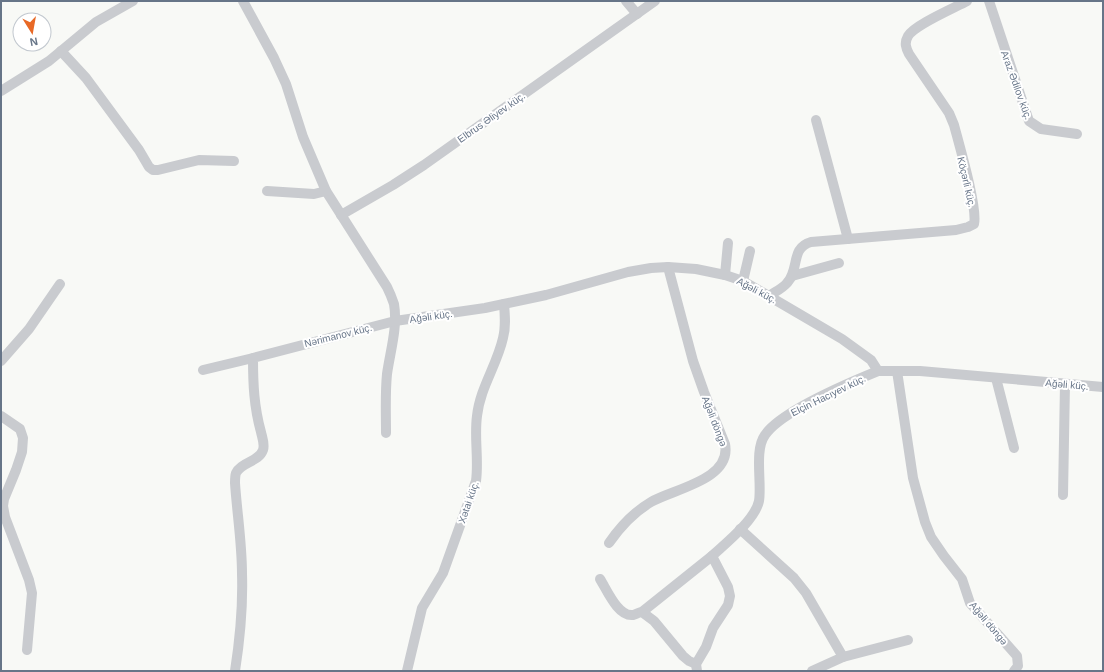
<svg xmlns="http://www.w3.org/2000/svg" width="1104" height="672" font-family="Arial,sans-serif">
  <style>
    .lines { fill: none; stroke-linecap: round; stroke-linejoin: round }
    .street { stroke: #c9cbcf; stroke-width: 10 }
    .labels { text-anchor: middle; stroke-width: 4; stroke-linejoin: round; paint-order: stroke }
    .street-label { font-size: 10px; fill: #677588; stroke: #fff }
  </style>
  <rect width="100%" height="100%" fill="#f8f9f6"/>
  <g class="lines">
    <g class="street">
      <path d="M 243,1 L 274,58 L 286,84 L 303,137 L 326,191 L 387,287 C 390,293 392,298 394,304 C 398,327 390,352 387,374 C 385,394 386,413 386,433"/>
      <polyline points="626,1 637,14"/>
      <polyline points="989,1 1029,121 1041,129 1077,134"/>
      <polyline points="61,51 86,78 139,150 149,167 153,170 158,170 199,160 234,161"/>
      <polyline points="1,91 49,61 96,22 133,1"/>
      <polyline points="816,120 848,239"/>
      <polyline points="267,191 314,194 326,191"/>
      <polyline points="341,215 393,185 424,165 655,1"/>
      <polyline points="725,275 728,243"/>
      <polyline points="792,276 839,263"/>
      <polyline points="743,281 750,251"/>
      <path d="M 769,296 C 775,292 783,288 787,283 C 800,269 790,248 811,242 L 956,230 L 968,227 L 974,224 C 978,209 959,144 954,125 L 949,113 L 909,54 C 906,48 904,43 908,36 C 914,25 954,8 967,1"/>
      <polyline points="1,361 29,329 60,284"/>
      <polyline points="203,370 253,358"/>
      <polyline points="897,371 913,478 925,522 931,537 944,556 962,579 970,603 1017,656 1018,666 1014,671"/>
      <polyline points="996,378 1014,448"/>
      <polyline points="1,416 20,429 23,438 22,452 16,470 4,499 3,506 5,517 29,580 32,593 27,650"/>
      <polyline points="1063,495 1065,384"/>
      <polyline points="740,529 794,578 806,593 843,657 812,671"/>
      <path d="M 609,543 C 620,527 634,512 651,502 C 673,489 732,480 725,444 L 704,392 L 693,361 L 668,267"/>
      <path d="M 600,579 C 607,590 618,617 633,615 C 636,614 640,612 642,612 L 712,556"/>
      <polyline points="642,612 654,621 683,656 689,661 696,664"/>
      <polyline points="843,657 908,640"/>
      <path d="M 235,671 C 240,639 243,606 242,574 C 242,543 237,513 235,483 C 235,480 235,476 236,473 C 241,462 259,462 263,450 C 265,444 262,437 261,432 C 254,407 253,384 253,358 L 395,321 L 485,308 L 546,295 L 628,272 L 651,268 L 668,267 L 696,269 L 725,275 L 743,281 L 842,339 L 871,360 L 878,371 L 920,371 L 1103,387"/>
      <path d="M 407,671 L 422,608 L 443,573 L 476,481 C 479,459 474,438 477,416 C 480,388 497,365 503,338 C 506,327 505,316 504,304"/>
      <path d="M 697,671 L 696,664 L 706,647 L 713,628 L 728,605 L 730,596 L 728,587 L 712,556 C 726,543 755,520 759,501 C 762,483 754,450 765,435 C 781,411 851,382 878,371"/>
    </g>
  </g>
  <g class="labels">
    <g class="street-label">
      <text transform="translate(1017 85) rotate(70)" y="4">Araz Ədilov küç.</text>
      <text transform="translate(491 117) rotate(-35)" y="4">Elbrus Əliyev küç.</text>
      <text transform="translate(967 182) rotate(77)" y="4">Köçərli küç.</text>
      <text transform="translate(757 290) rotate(28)" y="4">Ağəli küç.</text>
      <text transform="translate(431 316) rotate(-8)" y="4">Ağəli küç.</text>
      <text transform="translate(338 335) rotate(-14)" y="4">Nərimanov küç.</text>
      <text transform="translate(1067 384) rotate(5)" y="4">Ağəli küç.</text>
      <text transform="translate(828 395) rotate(-26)" y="4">Elçin Hacıyev küç.</text>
      <text transform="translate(715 421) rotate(69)" y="4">Ağəli döngə</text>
      <text transform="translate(468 502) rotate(-71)" y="4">Xətai küç.</text>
      <text transform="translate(989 623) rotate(50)" y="4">Ağəli döngə</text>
    </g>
  </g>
  <rect width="1104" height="672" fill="none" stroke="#677588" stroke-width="4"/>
  <g transform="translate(32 32) rotate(169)"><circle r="19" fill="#ffffff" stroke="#c2c8cf"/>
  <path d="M0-3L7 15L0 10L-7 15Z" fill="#e86926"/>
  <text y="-6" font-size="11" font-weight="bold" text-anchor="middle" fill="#677588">N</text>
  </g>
</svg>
